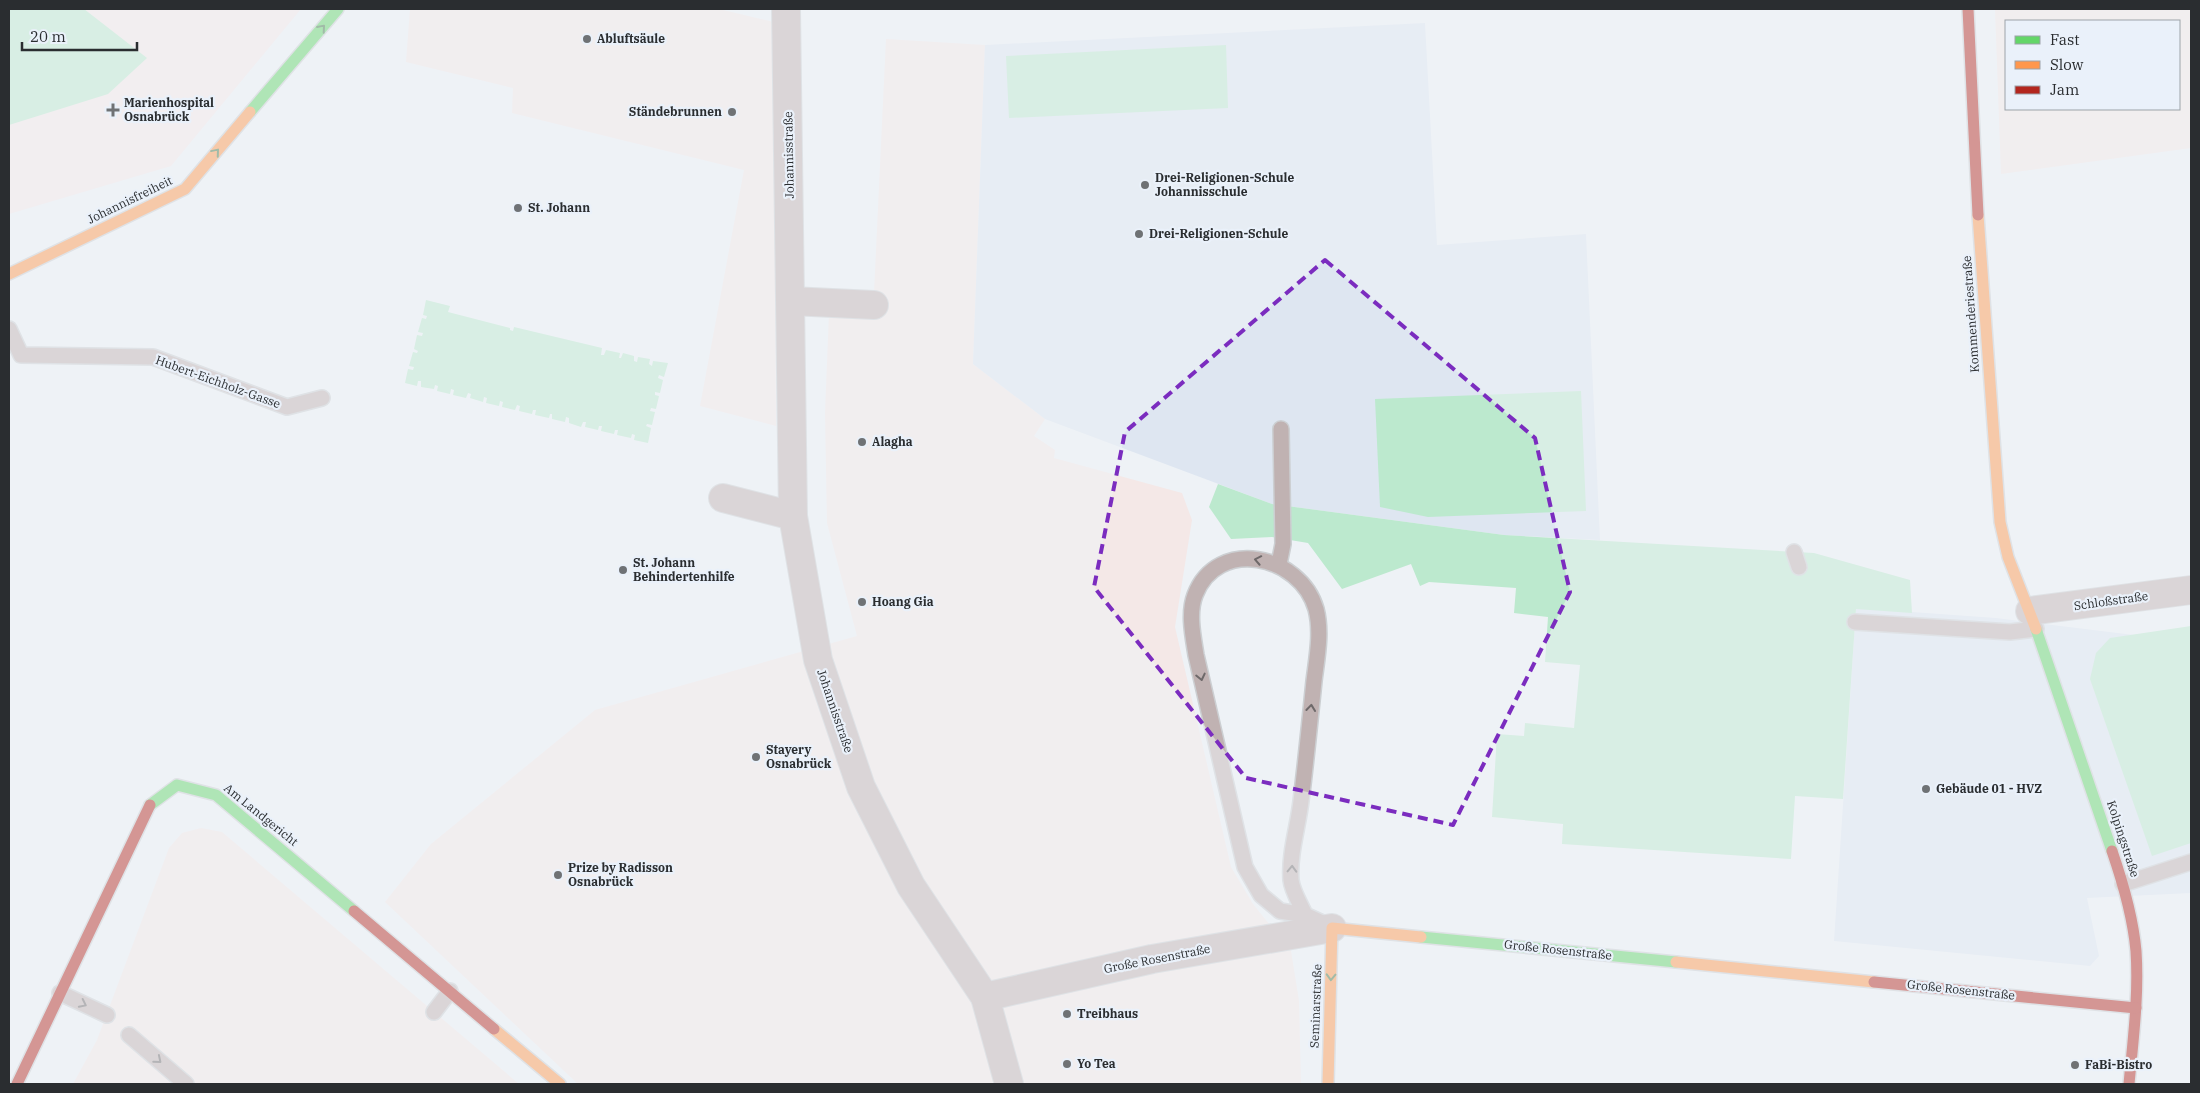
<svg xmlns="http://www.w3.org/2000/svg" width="2200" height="1093" font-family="'IBM Plex Serif',serif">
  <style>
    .commercial { fill: #f4e8e7; fill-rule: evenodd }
    .built { fill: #dee6f1 }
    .medical { fill: #f5e8e9 }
    .green { fill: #bce9ce }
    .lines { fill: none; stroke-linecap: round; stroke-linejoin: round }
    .lane-casing { stroke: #cccfd2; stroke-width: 18 }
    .street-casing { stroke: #cccfd2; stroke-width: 30 }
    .fast-casing { stroke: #cccfd2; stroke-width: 14 }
    .slow-casing { stroke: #cccfd2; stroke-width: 14 }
    .jam-casing { stroke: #cccfd2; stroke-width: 14 }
    .lane { stroke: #c0b2b2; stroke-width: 15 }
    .street { stroke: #c0b2b2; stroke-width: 28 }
    .fast { stroke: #63d668; stroke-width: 11 }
    .slow { stroke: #ff974d; stroke-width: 11 }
    .jam { stroke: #b3261e; stroke-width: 11 }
    .oneway { stroke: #447949 }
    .oneway2 { stroke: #6e696a }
    .marked { fill: none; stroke: #7b2cbf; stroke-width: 4; stroke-dasharray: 10 6; stroke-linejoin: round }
    .poi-dot { fill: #6f7275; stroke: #eaf1fa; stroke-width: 2 }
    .labels { text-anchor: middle; stroke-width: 4.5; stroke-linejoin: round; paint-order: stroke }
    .poi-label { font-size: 12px; font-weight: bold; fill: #2a2d30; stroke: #eaf1fa; text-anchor: start }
    .street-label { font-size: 12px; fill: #2a2d30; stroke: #eaf1fa }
  </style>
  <rect width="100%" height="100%" fill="#eef2f6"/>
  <g class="commercial">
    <polygon points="410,9 719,9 774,22 776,426 700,406 744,170 512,113 513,88 406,62"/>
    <path d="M 1995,9 L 2191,9 L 2191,148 L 2001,174 ZM 2006,21 L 2179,21 L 2179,109 L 2006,109 Z"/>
    <polygon points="886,39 985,45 973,364 1045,419 1034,436 1055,450 1054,458 1182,493 1192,520 1175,627 1231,867 1253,904 1291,951 1299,1001 1301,1084 578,1084 385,902 431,844 595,710 857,636 827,523 825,413 829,313 873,314"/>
    <polygon points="201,828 222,832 519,1084 73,1084 97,1040 169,848 182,833"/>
  </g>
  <g class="built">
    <polygon points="1425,23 1437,245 1586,234 1600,540 1504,535 1272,504 1045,419 973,364 985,45"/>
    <polygon points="1856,608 1996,618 2191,642 2191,893 2087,898 2099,956 2090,966 1834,941"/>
  </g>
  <polygon class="medical" points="9,9 301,9 171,166 9,214"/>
  <g class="green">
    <polygon points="9,9 84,9 147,58 108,94 9,125"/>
    <polygon points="1226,45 1228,108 1009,118 1006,56"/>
    <polygon points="426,300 450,306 448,312 510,328 510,330 513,331 514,327 602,348 601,355 604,355 606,350 620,353 619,358 621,358 623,353 634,356 634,361 637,362 638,357 650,359 649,364 652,366 653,361 668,363 664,377 659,375 658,378 663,380 660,393 655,392 655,395 659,396 656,409 651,408 650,411 655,412 652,425 647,424 646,426 651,428 648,443 634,440 635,435 632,434 631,438 617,435 618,430 615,430 614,434 601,431 602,426 599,426 598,430 585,427 586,422 583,422 581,427 569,423 569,418 566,417 565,422 552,419 552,414 550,414 549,418 535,415 536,410 533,410 532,414 519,411 520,406 517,405 515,410 502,407 503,402 500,401 499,406 486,403 487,398 484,397 483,402 470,398 471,394 468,393 466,398 453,395 454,390 451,389 450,394 437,391 438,386 435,385 434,389 421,387 421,381 418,381 417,386 405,383 408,369 413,370 414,367 409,366 413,352 417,353 418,351 414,349 417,335 422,336 423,333 418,332 422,318 426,319 427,316 423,315"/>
    <polygon points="1581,391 1586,511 1428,517 1380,507 1375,399"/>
    <polygon points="1218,484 1272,504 1504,535 1814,553 1910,580 1912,613 1856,609 1843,799 1795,796 1791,859 1562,844 1563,824 1492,817 1497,734 1524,736 1525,723 1574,728 1580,665 1545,662 1548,617 1514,613 1516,588 1429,582 1420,586 1411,564 1342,589 1308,543 1272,537 1231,539 1209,507"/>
    <polygon points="2191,626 2191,843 2152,856 2090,679 2096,653 2110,638"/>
  </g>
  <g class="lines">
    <defs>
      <g id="lane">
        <polyline points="9,329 21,355 153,357 287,407 322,398"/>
        <polyline points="1794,552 1799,567"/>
        <polyline points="1279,564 1283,544 1281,429"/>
        <polyline points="1855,622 2010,632 2036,629"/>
        <polyline points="2123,884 2191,862"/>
        <path d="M 1305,915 C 1301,905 1292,891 1291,880 C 1289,854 1298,827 1301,801 C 1306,761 1310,721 1314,681 C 1317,657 1322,632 1316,609 C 1300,554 1217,537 1195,595 C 1188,613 1193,636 1196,655 L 1245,867 L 1261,895 L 1280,911 L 1305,915 L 1329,926"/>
        <polyline points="60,993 107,1015"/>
        <polyline points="434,1012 450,991"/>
        <polyline points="129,1035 186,1084"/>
      </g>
      <g id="street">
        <polyline points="786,9 793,516 818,660 861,787 911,886 985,997 1009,1084"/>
        <polyline points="791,301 874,305"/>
        <polyline points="723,498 793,516"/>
        <polyline points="2030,611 2191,590"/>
        <polyline points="985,997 1152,959 1332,928"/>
      </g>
      <g id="fast">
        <polyline points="250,112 338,9"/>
        <polyline points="2036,629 2112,851"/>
        <polyline points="150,805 177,785 216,795 354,911"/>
        <polyline points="1421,937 1676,962"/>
      </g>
      <g id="slow">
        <polyline points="1978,215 2000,522 2008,557 2036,629"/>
        <polyline points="9,274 185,189 250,112"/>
        <polyline points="1676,962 1874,982"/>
        <polyline points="494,1029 560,1084"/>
        <polyline points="1328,1084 1332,928 1421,937"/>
      </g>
      <g id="jam">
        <polyline points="1968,9 1978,215"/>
        <path d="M 2112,851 C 2123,883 2133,917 2136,951 C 2139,995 2133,1040 2129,1084"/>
        <polyline points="354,911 494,1029"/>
        <polyline points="1874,982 2136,1008"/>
        <polyline points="17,1084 150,805"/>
      </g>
    </defs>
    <use href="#lane" class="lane-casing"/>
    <use href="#street" class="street-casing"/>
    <use href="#fast" class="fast-casing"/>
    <use href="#slow" class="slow-casing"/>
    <use href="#jam" class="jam-casing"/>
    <use href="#lane" class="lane"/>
    <use href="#street" class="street"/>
    <use href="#fast" class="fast"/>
    <use href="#slow" class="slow"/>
    <use href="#jam" class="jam"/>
  </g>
  <defs><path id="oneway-chevron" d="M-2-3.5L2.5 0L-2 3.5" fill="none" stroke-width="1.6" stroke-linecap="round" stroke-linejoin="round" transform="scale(1.25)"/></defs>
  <g class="oneway">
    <use href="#oneway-chevron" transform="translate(322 28) rotate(-49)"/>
    <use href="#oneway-chevron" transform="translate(216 152) rotate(-50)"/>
    <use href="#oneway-chevron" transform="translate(1331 977) rotate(92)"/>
  </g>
  <g class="oneway2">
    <use href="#oneway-chevron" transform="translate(1258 560) rotate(-169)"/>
    <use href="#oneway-chevron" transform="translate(1201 677) rotate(77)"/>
    <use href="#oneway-chevron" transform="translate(1311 708) rotate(-84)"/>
    <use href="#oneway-chevron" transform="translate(1292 869) rotate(-88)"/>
    <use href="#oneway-chevron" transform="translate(83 1004) rotate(26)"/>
    <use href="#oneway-chevron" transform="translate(158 1060) rotate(40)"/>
  </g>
  <path d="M0 0H2200V1093H0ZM 1325,260 L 1535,438 L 1570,592 L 1453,825 L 1246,778 L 1094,587 L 1125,432 Z" fill="#eef2f6" fill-opacity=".55" fill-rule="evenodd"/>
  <path class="marked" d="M 1325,260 L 1535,438 L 1570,592 L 1453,825 L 1246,778 L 1094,587 L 1125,432 Z"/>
  <g class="poi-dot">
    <circle cx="587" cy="39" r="5"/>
    <path d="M110.5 102.5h5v5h5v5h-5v5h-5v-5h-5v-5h5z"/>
    <circle cx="732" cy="112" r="5"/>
    <circle cx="1145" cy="185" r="5"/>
    <circle cx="518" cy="208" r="5"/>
    <circle cx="1139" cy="234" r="5"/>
    <circle cx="862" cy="442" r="5"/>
    <circle cx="623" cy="570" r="5"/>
    <circle cx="862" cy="602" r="5"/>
    <circle cx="756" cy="757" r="5"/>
    <circle cx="1926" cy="789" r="5"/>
    <circle cx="558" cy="875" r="5"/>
    <circle cx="1067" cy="1014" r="5"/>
    <circle cx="1067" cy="1064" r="5"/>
    <circle cx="2075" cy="1065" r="5"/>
  </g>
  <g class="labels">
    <g class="poi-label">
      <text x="597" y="43">Abluftsäule</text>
      <text x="124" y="107">Marienhospital<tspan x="124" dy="14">Osnabrück</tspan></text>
      <text x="722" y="116" text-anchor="end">Ständebrunnen</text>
      <text x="1155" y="182">Drei-Religionen-Schule<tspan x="1155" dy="14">Johannisschule</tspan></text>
      <text x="528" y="212">St. Johann</text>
      <text x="1149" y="238">Drei-Religionen-Schule</text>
      <text x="872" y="446">Alagha</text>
      <text x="633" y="567">St. Johann<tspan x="633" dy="14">Behindertenhilfe</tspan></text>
      <text x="872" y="606">Hoang Gia</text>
      <text x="766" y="754">Stayery<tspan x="766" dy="14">Osnabrück</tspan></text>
      <text x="1936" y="793">Gebäude 01 - HVZ</text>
      <text x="568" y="872">Prize by Radisson<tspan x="568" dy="14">Osnabrück</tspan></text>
      <text x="1077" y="1018">Treibhaus</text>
      <text x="1077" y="1068">Yo Tea</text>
      <text x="2085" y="1069">FaBi-Bistro</text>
    </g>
    <g class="street-label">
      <text transform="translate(789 155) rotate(-91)" y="4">Johannisstraße</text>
      <text transform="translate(130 200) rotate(-26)" y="4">Johannisfreiheit</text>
      <text transform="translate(1971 314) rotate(-94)" y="4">Kommenderiestraße</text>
      <text transform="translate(218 382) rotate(20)" y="4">Hubert-Eichholz-Gasse</text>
      <text transform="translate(2111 601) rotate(-8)" y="4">Schloßstraße</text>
      <text transform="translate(835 711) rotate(71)" y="4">Johannisstraße</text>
      <text transform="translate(261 815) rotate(39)" y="4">Am Landgericht</text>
      <text transform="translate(2123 839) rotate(72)" y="4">Kolpingstraße</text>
      <text transform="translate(1558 950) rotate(6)" y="4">Große Rosenstraße</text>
      <text transform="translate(1157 959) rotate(-11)" y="4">Große Rosenstraße</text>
      <text transform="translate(1961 990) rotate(6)" y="4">Große Rosenstraße</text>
      <text transform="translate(1316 1006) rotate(-88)" y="4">Seminarstraße</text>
    </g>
  </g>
  <rect width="2200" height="1093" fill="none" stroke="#2a2d30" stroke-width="20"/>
  <rect x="2005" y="20" width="175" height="90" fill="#eaf1fa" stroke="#9da3a9"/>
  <rect x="2015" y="36" width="25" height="8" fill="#63d668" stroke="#9da3a9"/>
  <text x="2050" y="45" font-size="15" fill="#2a2d30">Fast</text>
  <rect x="2015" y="61" width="25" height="8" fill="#ff974d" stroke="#9da3a9"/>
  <text x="2050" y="70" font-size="15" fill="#2a2d30">Slow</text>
  <rect x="2015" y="86" width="25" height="8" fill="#b3261e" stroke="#9da3a9"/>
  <text x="2050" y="95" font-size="15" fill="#2a2d30">Jam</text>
  <path d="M22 42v8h115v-8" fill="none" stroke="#2a2d30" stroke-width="2.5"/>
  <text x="30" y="42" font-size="15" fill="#2a2d30" stroke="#eaf1fa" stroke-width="4" paint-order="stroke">20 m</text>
</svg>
